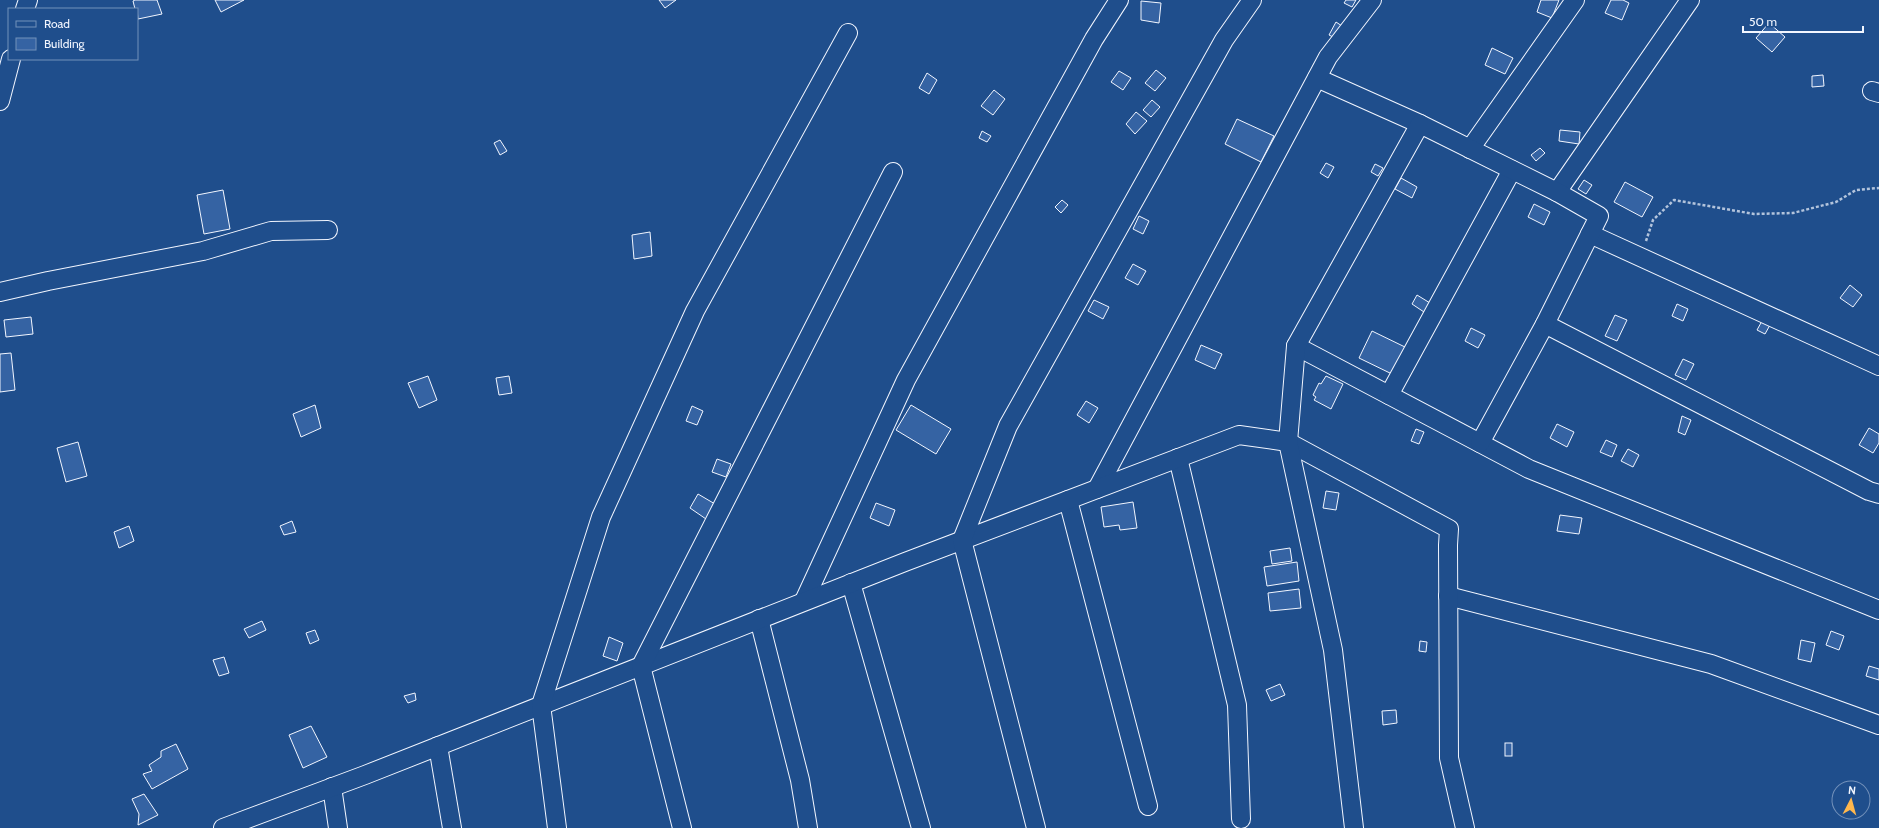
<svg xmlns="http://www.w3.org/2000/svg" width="1879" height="828" font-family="Cabin,sans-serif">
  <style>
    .building { fill: #3563a3; stroke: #f2f6ff }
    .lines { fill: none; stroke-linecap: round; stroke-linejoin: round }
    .minor-casing { stroke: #f2f6ff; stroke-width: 20 }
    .path { stroke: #b3c4dc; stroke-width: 2.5; stroke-dasharray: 3 2; stroke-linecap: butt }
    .minor { stroke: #1f4e8c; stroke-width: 18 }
  </style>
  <rect width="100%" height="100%" fill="#1f4e8c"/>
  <g class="building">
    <polygon points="135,0 157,0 162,14 138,19 137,9 135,9 133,1"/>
    <polygon points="215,0 244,0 221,12"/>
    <polygon points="659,0 676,0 665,8"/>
    <polygon points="1346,0 1356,0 1352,7 1344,3"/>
    <polygon points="1541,0 1559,0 1552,18 1537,12"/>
    <polygon points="1611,0 1623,0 1629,3 1622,20 1605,13"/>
    <polygon points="1141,1 1161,3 1159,23 1141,20"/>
    <polygon points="1336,22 1342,26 1335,38 1329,35"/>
    <polygon points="1769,23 1785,37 1772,52 1756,38"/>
    <polygon points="1492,48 1513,58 1505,74 1485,65"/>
    <polygon points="1156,70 1166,78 1155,91 1145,83"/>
    <polygon points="1119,71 1131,78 1123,90 1111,82"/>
    <polygon points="927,73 937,80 929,94 919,88"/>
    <polygon points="1823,75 1824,86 1812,87 1812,76"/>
    <polygon points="994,90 1005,99 993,115 981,106"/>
    <polygon points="1152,100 1160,107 1151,117 1143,110"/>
    <polygon points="1136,112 1147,121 1135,134 1126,124"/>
    <polygon points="1237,119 1274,136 1261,162 1225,144"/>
    <polygon points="1560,130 1580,132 1579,144 1559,141"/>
    <polygon points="982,131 991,136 987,142 979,138"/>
    <polygon points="500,140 507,151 500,155 494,143"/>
    <polygon points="1540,148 1545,153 1536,161 1531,155"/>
    <polygon points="1326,163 1334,167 1328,178 1320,173"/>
    <polygon points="1375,164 1383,168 1378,176 1371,172"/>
    <polygon points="1401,178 1417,187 1412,198 1395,189"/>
    <polygon points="1584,180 1592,185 1586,194 1578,189"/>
    <polygon points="1625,182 1653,197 1642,217 1614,202"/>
    <polygon points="223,190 230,229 204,234 197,195"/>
    <polygon points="1062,200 1068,205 1061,213 1055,207"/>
    <polygon points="1534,204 1550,212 1544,225 1528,217"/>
    <polygon points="1139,216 1149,221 1143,234 1133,229"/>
    <polygon points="650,232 652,256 634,259 632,235"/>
    <polygon points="1133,264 1146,271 1138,285 1125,278"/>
    <polygon points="1850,285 1862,295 1853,307 1840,298"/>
    <polygon points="1417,295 1430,303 1424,312 1412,304"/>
    <polygon points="1094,300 1109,307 1103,319 1088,311"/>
    <polygon points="1677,304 1688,309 1683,321 1672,316"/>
    <polygon points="1615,315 1627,320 1617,341 1605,336"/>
    <polygon points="31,317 33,334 6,337 4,320"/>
    <polygon points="1762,321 1770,325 1765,334 1757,330"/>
    <polygon points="1471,328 1485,335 1478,348 1465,341"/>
    <polygon points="1372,331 1407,348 1394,375 1359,358"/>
    <polygon points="1201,345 1222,354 1215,369 1195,360"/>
    <polygon points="11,353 15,390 0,392 0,354"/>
    <polygon points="1683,359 1694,364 1686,380 1675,375"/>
    <polygon points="428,376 437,400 419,408 408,383"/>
    <polygon points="509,376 512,393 499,395 496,378"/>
    <polygon points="1326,376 1343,384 1331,409 1314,400 1316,397 1313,395 1319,383 1321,384"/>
    <polygon points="1086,401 1098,408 1089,423 1077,415"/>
    <polygon points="315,405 321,428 301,437 293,414"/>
    <polygon points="911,405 951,429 936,454 896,430"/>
    <polygon points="692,406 703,411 697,425 686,421"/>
    <polygon points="1682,416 1691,420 1685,435 1678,432"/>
    <polygon points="1557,424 1574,432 1567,447 1550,438"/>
    <polygon points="1869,428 1879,434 1879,443 1873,453 1859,445"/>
    <polygon points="1416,429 1424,432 1419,444 1411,441"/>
    <polygon points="1606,440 1617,445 1612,457 1600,452"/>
    <polygon points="78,442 87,476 66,482 57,448"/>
    <polygon points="1628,449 1639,455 1633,467 1621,461"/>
    <polygon points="717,459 731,464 726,477 712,472"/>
    <polygon points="1326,491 1339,493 1336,510 1323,508"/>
    <polygon points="698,494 715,504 706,519 690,508"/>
    <polygon points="1133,502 1137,528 1120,530 1119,525 1104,527 1101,507"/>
    <polygon points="876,503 895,510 889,526 870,518"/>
    <polygon points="1560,515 1582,518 1579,534 1557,531"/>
    <polygon points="292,521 296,532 284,535 280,526"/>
    <polygon points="129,526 134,541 119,548 114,532"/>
    <polygon points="1290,548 1292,561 1272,564 1270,551"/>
    <polygon points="1297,562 1299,581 1267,586 1264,567"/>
    <polygon points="1299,589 1301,608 1270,611 1268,593"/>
    <polygon points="262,621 266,630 249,638 244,629"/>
    <polygon points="315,630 319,640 310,644 306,633"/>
    <polygon points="1831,631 1844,636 1839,650 1826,645"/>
    <polygon points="609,637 623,643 617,661 603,656"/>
    <polygon points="1801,640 1815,643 1811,662 1798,659"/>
    <polygon points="1420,641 1427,642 1426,652 1419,651"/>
    <polygon points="224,657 229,673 219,676 213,660"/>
    <polygon points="1869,666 1879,669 1879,680 1866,676"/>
    <polygon points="1280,684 1285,695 1271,701 1266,690"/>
    <polygon points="415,693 416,700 408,703 404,696"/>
    <polygon points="1396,710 1397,723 1383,725 1382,711"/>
    <polygon points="311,726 327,757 303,768 289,735"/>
    <rect x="1505" y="743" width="7" height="13"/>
    <polygon points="176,744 188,769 152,789 143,774 152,771 149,765 161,757 161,751"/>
    <polygon points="144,794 158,815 138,825 139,814 132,799"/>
  </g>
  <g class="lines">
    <defs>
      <g id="minor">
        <polyline points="25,9 28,0"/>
        <polyline points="1317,78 1420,124"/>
        <polyline points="1872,91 1879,93"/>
        <polyline points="0,101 11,59"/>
        <polyline points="1470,149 1575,0"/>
        <polyline points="1557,192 1690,0"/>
        <polyline points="1590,234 1879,366"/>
        <polyline points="0,292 48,281 203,251 271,231 328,230"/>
        <polyline points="1545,324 1869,491 1879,494"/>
        <polyline points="1296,346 1529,469 1879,610"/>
        <polyline points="1389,395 1512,170"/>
        <polyline points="1178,458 1237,705 1241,819"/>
        <polyline points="1097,489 1328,57 1372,0"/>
        <polyline points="1068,500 1148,806"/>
        <polyline points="851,583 921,828"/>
        <polyline points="1448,596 1711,664 1879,725"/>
        <polyline points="804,601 906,380 1094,39 1119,0"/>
        <polyline points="759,619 800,780 808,828"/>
        <polyline points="438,746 452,828"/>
        <polyline points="332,787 338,828"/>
        <polyline points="223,828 365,775 905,562 1239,435 1288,442 1449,529 1448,545 1449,758 1465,828"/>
        <polyline points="557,828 541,705 601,517 695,311 848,33"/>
        <polyline points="682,828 641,666 893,172"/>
        <polyline points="1036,828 962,540 1008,426 1224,40 1252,0"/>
        <polyline points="1354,828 1333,650 1288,442 1296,346 1420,124 1557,192 1599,216 1545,324 1480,443"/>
      </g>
    </defs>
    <use href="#minor" class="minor-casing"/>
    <polyline class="path" points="1646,241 1653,220 1674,200 1754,214 1793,213 1836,202 1856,190 1879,188"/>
    <use href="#minor" class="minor"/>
  </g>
  <rect x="8" y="8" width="130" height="52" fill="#1f4e8c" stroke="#7391ba"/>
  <rect x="16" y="21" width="20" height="6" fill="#1f4e8c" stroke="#7391ba"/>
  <text x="44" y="28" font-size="12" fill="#f2f6ff">Road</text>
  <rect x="16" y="38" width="20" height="12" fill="#3563a3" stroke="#7391ba"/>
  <text x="44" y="48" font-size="12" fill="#f2f6ff">Building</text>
  <g transform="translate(1851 800) rotate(6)"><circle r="19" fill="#1f4e8c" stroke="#7391ba"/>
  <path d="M0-3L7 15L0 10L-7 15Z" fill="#ffb74d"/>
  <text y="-6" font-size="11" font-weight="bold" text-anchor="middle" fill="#f2f6ff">N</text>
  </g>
  <path d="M1743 26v6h120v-6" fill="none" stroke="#f2f6ff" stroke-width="2"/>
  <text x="1749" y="26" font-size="12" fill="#f2f6ff" stroke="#1f4e8c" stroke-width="3" paint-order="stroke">50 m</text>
</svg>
